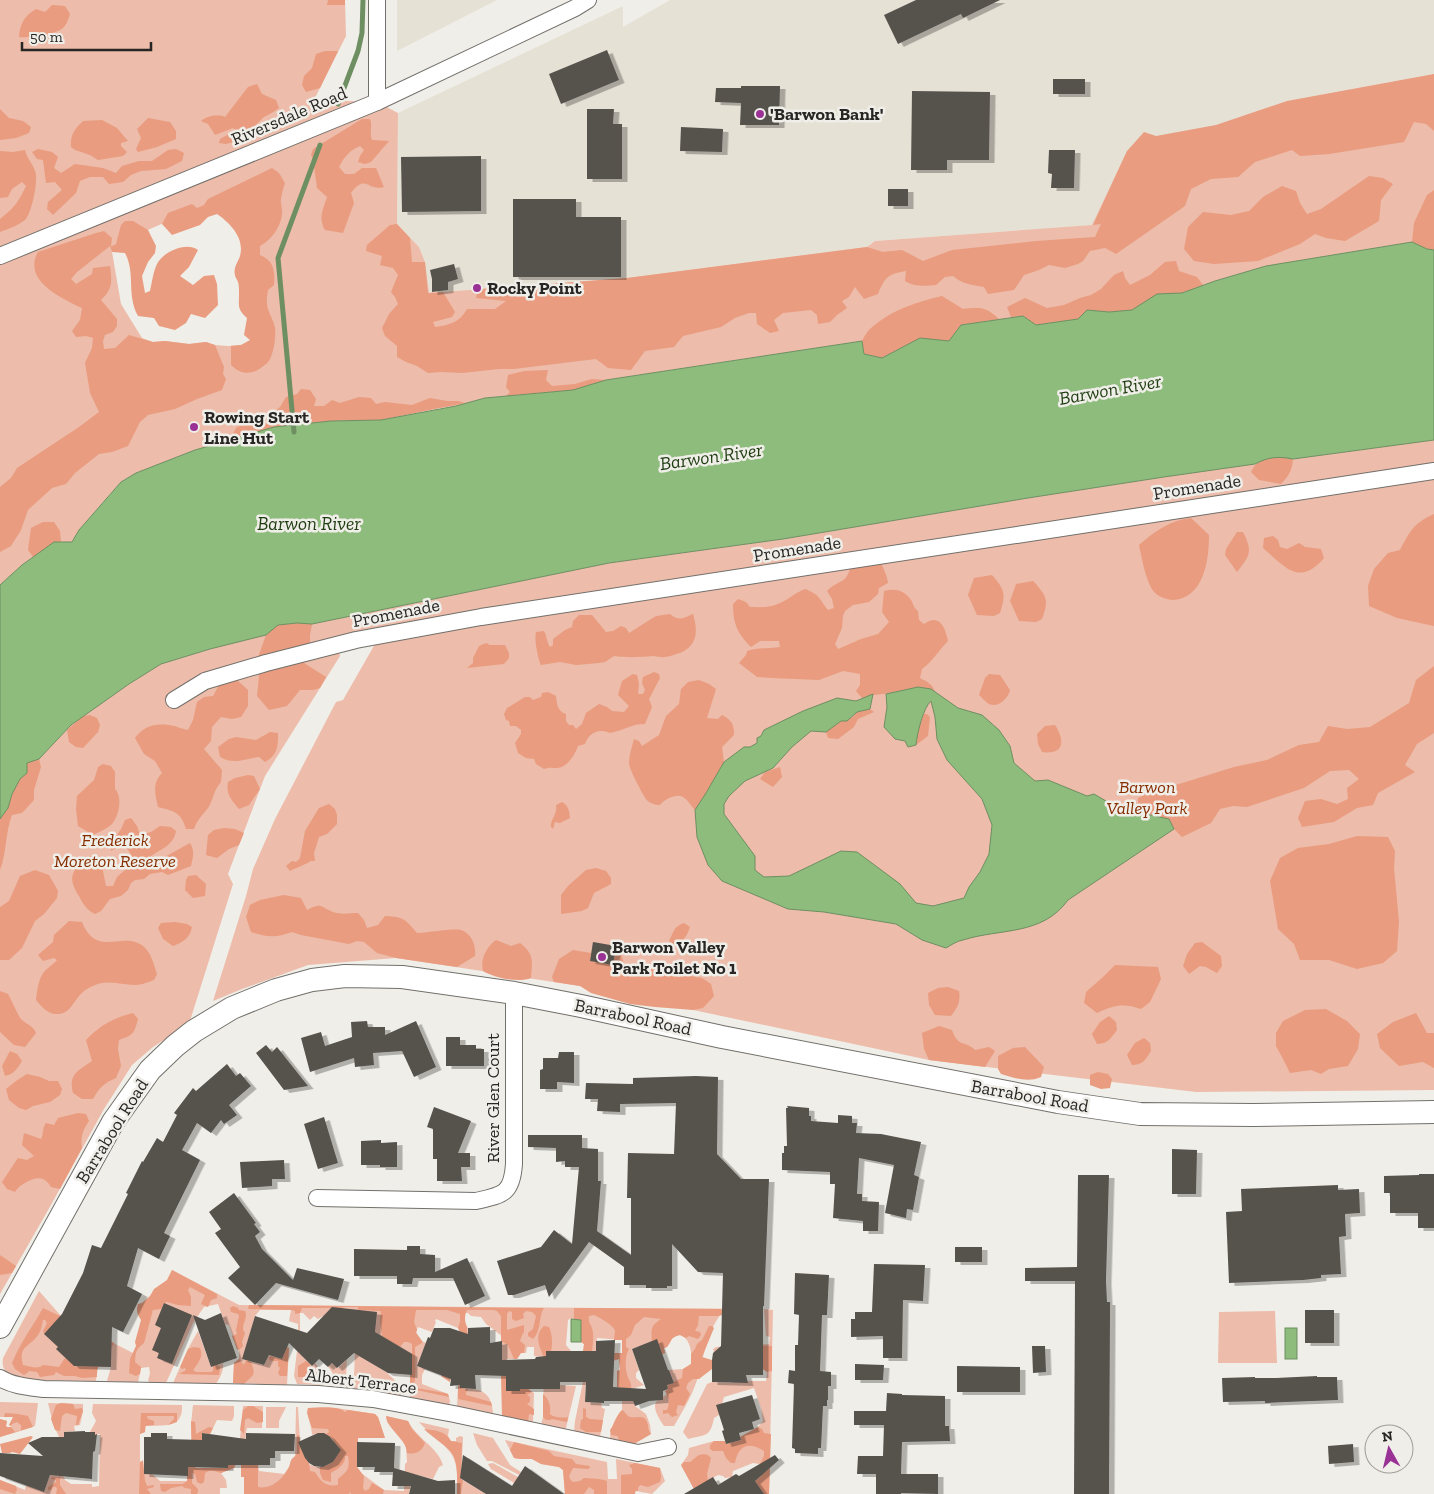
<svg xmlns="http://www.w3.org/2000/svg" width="1434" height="1494" font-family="'Zilla Slab',serif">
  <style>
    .built { fill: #e6e1d5 }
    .green { fill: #edbcaa; fill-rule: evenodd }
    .forest { fill: #e99c7f }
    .water { fill: #8dbc7c; stroke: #6e8f62 }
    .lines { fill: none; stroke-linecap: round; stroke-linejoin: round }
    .stream { stroke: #6e8f62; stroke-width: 5 }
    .building { fill: #56524e; filter: url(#shadow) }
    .street-casing { stroke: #72706b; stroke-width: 18 }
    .secondary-casing { stroke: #72706b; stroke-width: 24 }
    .street { stroke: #fff; stroke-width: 16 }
    .secondary { stroke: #fff; stroke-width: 22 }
    .poi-dot { fill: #9a3296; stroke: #f0eee8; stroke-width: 2 }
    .labels { text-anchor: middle; stroke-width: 5; stroke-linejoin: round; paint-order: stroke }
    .poi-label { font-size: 18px; font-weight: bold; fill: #272624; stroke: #f0eee8; text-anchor: start }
    .street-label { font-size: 18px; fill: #272624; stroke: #f0eee8 }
    .park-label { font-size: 18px; font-style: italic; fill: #862d00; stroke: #f0eee8 }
    .water-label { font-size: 19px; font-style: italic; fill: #1e3d11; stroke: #f0eee8 }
  </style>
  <defs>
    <filter id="shadow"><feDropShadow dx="5.5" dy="3" stdDeviation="0" flood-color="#0004"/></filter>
  </defs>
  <rect width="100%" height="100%" fill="#f0eee8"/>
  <g class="built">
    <polygon points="397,0 497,0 397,51"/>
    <polygon points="670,0 1434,0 1434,82 1127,151 1093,225 875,241 867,247 627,278 428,293 425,262 419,247 397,224 398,113 623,6 623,27"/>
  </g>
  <g class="green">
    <path d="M 0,0 L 345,0 L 346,36 L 314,100 L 377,102 L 398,113 L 397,224 L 419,247 L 425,262 L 429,293 L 627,278 L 867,247 L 875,241 L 1092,225 L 1127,151 L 1434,82 L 1434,250 L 1412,242 L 1266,266 L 1215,281 L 1182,293 L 961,325 L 949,341 L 861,341 L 606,380 L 573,390 L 485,398 L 456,406 L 274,427 L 195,450 L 136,473 L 121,482 L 79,530 L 72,542 L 54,542 L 22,565 L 0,585 ZM 260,181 L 260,255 L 263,343 L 228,346 L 215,345 L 206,342 L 189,344 L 165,341 L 153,342 L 142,338 L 121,304 L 111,246 Z"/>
    <polygon points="1434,440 1434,1090 1196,1092 929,1060 580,986 396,958 308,965 242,989 213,1001 246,896 253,869 275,819 336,702 343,700 383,630 337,640 340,656 265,776 260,789 228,874 233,884 189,1024 153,1047 132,1065 104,1109 47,1212 0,1294 0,819 8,808 27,763 39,759 71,725 129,684 161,664 297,623 312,624 609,563 783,539 1028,498 1164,477 1255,464 1266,458 1293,459"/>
    <path d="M 172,1270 L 239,1305 L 742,1309 L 742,1312 L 721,1314 C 706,1333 704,1358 697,1380 C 692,1396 682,1412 674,1426 L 664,1426 C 660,1420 651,1407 657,1401 C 660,1398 664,1397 667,1394 L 665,1391 L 668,1389 L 667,1385 L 674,1383 L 669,1370 L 683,1369 L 691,1364 C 692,1353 691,1339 680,1335 C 669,1338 673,1340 667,1347 L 664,1348 L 665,1353 L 662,1354 L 657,1340 L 632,1349 L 639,1370 L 636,1373 L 636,1378 L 644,1385 L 629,1390 L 635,1406 L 646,1414 L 650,1425 L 651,1434 L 634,1444 L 612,1440 L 610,1439 C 610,1429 615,1417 622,1410 L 622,1388 L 617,1387 L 617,1371 L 620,1370 L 619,1359 L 615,1360 L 611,1364 L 605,1353 L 622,1353 L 622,1340 L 597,1338 L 596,1352 L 587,1351 L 585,1402 L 601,1403 L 602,1408 L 605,1409 L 600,1437 L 574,1431 L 575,1421 L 583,1382 L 584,1344 L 581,1342 L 581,1320 L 571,1319 L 571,1318 L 568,1320 L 566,1345 L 571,1351 L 546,1351 L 545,1389 L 559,1389 L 560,1385 L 576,1386 L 566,1428 L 564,1430 L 541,1425 L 543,1417 L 544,1357 L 534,1356 L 534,1347 L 527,1347 L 526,1353 L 521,1353 L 517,1359 L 506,1359 L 506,1391 L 519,1391 L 528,1389 L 534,1393 L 533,1421 L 531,1423 L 502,1417 L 502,1336 L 486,1324 L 481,1317 L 471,1316 L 468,1313 L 465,1313 C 463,1319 465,1323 468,1328 L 451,1371 L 450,1382 L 441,1376 L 460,1332 L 458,1328 L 436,1319 L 435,1321 L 436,1322 L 432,1332 L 418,1327 L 416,1332 L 422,1341 L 426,1343 L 417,1366 L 425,1369 L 422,1375 L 422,1384 L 448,1394 L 450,1401 L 449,1406 L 410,1397 L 412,1359 L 362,1357 L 386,1372 L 400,1385 L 401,1396 L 340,1386 C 334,1381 335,1374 328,1367 L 332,1363 L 338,1368 L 347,1359 L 346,1377 L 354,1377 L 355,1351 L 323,1316 L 318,1319 L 314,1316 L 310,1320 L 303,1313 L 300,1313 L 300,1335 L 303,1357 L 312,1366 L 315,1363 L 325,1376 L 328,1385 L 297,1384 L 294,1376 L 298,1343 L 298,1324 L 289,1321 L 291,1310 L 260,1310 L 255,1316 L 243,1359 L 264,1365 L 269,1355 L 282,1359 L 287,1347 L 289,1348 L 287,1385 L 233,1383 L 234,1363 L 239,1359 L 239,1350 L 237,1349 L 229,1325 L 225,1324 L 218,1304 L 204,1307 L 193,1323 L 166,1383 L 150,1382 L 148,1381 L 150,1373 L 149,1367 L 141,1368 L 138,1383 L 107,1381 L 111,1367 L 97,1367 L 96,1381 L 18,1380 C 7,1375 1,1370 3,1358 L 39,1291 L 62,1317 L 133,1353 Z"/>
    <path d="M 764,1309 L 773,1310 L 769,1494 L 755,1481 L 761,1476 L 762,1468 L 759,1464 L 753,1463 L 733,1471 L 732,1477 L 725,1478 L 723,1476 L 718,1475 L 694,1489 L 681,1465 L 688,1455 L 689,1448 L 714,1441 L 725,1441 L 726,1444 L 741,1440 L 740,1437 L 758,1427 L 763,1421 L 761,1408 L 754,1388 L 724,1397 L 719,1415 L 714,1418 C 710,1438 706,1434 688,1439 L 683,1432 L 707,1384 L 712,1382 L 732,1383 L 732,1381 L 766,1381 L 767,1372 L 763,1369 L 763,1353 L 714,1352 L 713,1349 L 716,1347 L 769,1344 L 770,1337 L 766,1336 Z"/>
    <polygon points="1275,1311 1277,1363 1218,1363 1219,1312"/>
    <path d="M 198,1331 L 211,1367 L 223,1363 C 224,1371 220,1377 216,1384 L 173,1383 L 188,1349 Z"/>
    <path d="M 460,1385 L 460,1388 C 481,1389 492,1391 493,1414 L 457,1408 L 458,1386 Z"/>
    <polygon points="0,1402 38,1403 35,1426 0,1437 0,1419 7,1421 6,1426 7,1427 11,1427 11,1426 9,1425 13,1419 13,1417 0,1417"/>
    <path d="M 48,1403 L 83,1404 L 83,1411 L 80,1425 L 74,1426 L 75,1431 L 64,1432 L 64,1446 L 62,1473 L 65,1480 L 71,1484 L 92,1484 L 92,1487 L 99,1486 L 100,1434 L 95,1435 L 95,1432 L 90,1432 L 96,1421 L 92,1413 L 93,1404 L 182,1405 C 182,1409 182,1414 180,1417 C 176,1428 155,1425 146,1426 L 145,1432 L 140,1434 L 140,1462 L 143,1460 L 144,1474 L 152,1474 L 160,1481 L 187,1481 L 188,1458 L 192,1458 L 191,1424 L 193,1405 L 234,1406 L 234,1416 L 232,1421 L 217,1420 L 210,1434 L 202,1433 L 202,1454 L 195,1455 L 196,1468 L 234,1468 L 221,1473 L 226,1480 L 227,1488 L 220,1488 L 220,1494 L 0,1494 L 0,1480 L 25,1490 L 26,1485 L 44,1491 L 55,1462 L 60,1437 L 59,1437 L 53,1424 Z"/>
    <path d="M 243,1406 L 263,1406 L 262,1428 L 247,1428 L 246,1432 L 245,1465 L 258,1465 L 259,1471 L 284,1474 L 289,1467 L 291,1460 L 295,1457 L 296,1407 L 298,1407 L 300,1441 L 304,1444 C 304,1447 303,1450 303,1453 C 305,1469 323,1470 333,1462 L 336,1445 C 331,1435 322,1431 312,1435 C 312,1426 306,1416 308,1408 L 336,1408 L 375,1414 L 378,1417 L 385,1438 L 358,1438 L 357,1467 L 361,1473 L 384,1490 L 404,1491 L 405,1464 L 407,1462 L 406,1446 L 387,1422 L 386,1416 L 408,1421 C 416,1438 438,1447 443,1465 L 439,1467 L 433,1479 L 413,1474 L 409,1494 L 244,1494 L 244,1477 L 241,1477 L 242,1439 L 240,1439 Z"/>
    <polygon points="266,1407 286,1407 279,1421 279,1428 266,1428"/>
    <path d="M 419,1422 L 449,1429 L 448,1436 L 451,1441 L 456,1441 L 456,1438 L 460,1436 L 463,1437 L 461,1479 L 486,1494 L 457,1494 C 457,1483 458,1469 454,1459 C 451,1448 428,1433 419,1422 Z"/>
    <polygon points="473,1433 493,1438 510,1465 521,1472 519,1475 492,1461 487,1461 477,1445"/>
    <polygon points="505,1440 607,1462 608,1479 617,1479 616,1459 660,1468 665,1481 652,1494 636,1491 635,1494 565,1494 563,1470 559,1467 541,1464 532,1459 520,1459 514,1458"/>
    <polygon points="493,1463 518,1477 532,1494 491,1469 488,1464"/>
  </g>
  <g class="forest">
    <polygon points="328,0 345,0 345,5 327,5"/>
    <path d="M 52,5 L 65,6 L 70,14 C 65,33 56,32 40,35 C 32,36 27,38 19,37 C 20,24 24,16 36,9 L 45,12 Z"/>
    <polygon points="325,51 338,51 320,88 306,92 302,85 304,76 312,68 316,54"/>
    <path d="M 1434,74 L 1434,131 L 1426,124 L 1414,122 L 1404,142 L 1329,154 L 1300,156 L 1292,150 L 1255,162 L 1238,177 L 1211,179 L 1191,189 L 1185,206 L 1116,254 L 1105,248 L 1090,251 L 1083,261 L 1078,264 L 1065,268 L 1049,265 L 1039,270 L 1024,275 L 1014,290 L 988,294 L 984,287 C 972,285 962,284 953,276 L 945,277 L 936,285 C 926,286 914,287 905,281 L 906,271 C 888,274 885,277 878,294 L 864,299 L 855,287 L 849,297 L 842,301 L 847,308 L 837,315 L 830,322 L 818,324 L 817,315 L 811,310 L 783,313 L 774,320 L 779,331 L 770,333 L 757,324 L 756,313 L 749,313 L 735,318 L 721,327 L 683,336 L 674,347 L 645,351 L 631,370 L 608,368 L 596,359 L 514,369 L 499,369 L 462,373 L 441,372 L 428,373 L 417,366 L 406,362 L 397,357 L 397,346 L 385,336 L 382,328 L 389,314 L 398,304 L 395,297 L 391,292 L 398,275 L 393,268 L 380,265 L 382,256 L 366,251 L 367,245 L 390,225 L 397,224 L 410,238 L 412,262 L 425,262 L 428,293 L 443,292 L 455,312 L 452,317 L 433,322 L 435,327 C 450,325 460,322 467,309 L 495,309 L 506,301 L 476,298 L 477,293 L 481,289 L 627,278 L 867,247 L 883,252 L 902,250 L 923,261 L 952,250 L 1036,241 L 1095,237 L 1101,224 L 1093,225 L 1127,151 L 1144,132 L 1156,136 L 1216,125 L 1287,101 Z"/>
    <path d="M 257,84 L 262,94 L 276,100 L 279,108 C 274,112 269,114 264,117 C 258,123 247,132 243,139 L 226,144 L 219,143 L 220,139 L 236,130 L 233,128 L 215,135 L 208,124 L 201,121 C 206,116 219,114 225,117 L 248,87 Z"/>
    <polygon points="0,109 9,118 23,121 31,127 29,133 16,138 0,140"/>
    <polygon points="148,118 170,122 176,131 176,139 157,147 138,152 136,149 141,138 137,129"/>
    <path d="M 362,119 L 370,119 C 373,127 369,132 372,140 L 389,141 L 371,162 L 365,164 L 358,162 L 360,156 L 364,150 L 360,146 C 350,150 344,157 339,167 L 345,174 L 354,174 L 362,168 L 376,168 L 384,187 C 368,192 366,173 351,193 L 354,203 L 343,233 L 325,230 C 318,217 323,210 327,197 L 317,188 L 313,159 L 311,155 L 313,149 Z"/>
    <path d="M 102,120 L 117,128 L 128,141 L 121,143 L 121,146 L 127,152 L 123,156 L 98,160 L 90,155 L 75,150 L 71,147 C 70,134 75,129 83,121 Z"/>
    <polygon points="38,149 52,152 58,157 54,168 61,173 75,164 103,168 116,173 122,166 139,161 152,161 168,150 176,149 184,153 182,161 166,169 141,171 131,175 123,182 109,184 103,177 90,177 80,181 76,193 53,215 47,209 48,202 62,190 55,182 46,183 43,160 37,159 32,152"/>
    <path d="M 25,150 C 27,159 33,164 35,171 C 39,180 31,215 25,220 C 17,226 8,229 0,232 L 0,219 C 14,208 18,203 26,186 L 22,182 L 12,189 L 8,197 L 0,198 L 0,151 L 13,152 Z"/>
    <path d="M 272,168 L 279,173 L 285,183 C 283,188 282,194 281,199 C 280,204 283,209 282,215 C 280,228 271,240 260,246 L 260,255 C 274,261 275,270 274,285 L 268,290 C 267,296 266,303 268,309 C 270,316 274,321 275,328 C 276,337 274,351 270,359 C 269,362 265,365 262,367 C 251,376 240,374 231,365 L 231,346 L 241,345 L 250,340 L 244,335 L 247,318 C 237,309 239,306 239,294 C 239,290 239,285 238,282 C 237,279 235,277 235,275 C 233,268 238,262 240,256 C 245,238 230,223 217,214 L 208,217 L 200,225 L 172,235 L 162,224 L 168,213 L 192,204 L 197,208 L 204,205 L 208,199 Z"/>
    <polygon points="1369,176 1383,178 1393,184 1381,200 1379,221 1345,241 1326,238 1315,234 1300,244 1258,261 1214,264 1194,261 1184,249 1188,227 1203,212 1231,215 1249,211 1263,197 1282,186 1296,191 1300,203 1307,214 1321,209"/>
    <polygon points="1434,190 1434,250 1427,249 1412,242 1414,223 1427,195"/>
    <path d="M 125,221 L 133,221 L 148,230 L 156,246 L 155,253 L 148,262 L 142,276 L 145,293 L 150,291 C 152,283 153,272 157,264 C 163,252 186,241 198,250 L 189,267 L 180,276 L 193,285 L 204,276 L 214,275 L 217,284 L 218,305 L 205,318 L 191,314 L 186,323 L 175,330 L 159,326 L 154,318 L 138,316 C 126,294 136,274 125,253 L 112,252 L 110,246 L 77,272 L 71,279 L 76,284 L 92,274 L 93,268 L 110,266 C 112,281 113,289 101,300 L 117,319 L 117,326 L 113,332 L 105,335 L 103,341 L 104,349 L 115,348 L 129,335 L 153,342 L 165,341 L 189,344 L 206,342 L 215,345 L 224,367 L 223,374 L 226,379 L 222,390 L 197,399 L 175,409 L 148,415 L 140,422 L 128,446 L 112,452 L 99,454 L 75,473 L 66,484 L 52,488 L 28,510 L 21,530 L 11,546 L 0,552 L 0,487 L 11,478 L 17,468 L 79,427 L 99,412 L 90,393 L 85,363 L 92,348 L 93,338 L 86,336 L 76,337 L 72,331 L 80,320 L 82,308 C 61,298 22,280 38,252 L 96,233 L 104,231 L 112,238 L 111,246 L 116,244 L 121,225 Z"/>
    <polygon points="1176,261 1179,271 1197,277 1203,285 1182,293 1158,294 1132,310 1109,312 1087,310 1078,319 1036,325 1023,316 1011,317 1007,307 1025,298 1047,308 1064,305 1080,298 1091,295 1101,289 1114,275 1123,271 1125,278 1130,285 1150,275 1165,262"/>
    <path d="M 942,296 L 963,309 C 981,307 986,307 999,319 L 961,325 L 949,341 L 920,338 L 882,358 L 864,354 L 862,341 C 864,337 867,331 871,328 C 891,310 917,302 942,296 Z"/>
    <polygon points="548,370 546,380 552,386 575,384 592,379 606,380 573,390 506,396 510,392 506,387 508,375 524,371"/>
    <polygon points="301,389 310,390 316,399 314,406 324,406 332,400 340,403 359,397 371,398 376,404 385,402 412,405 430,398 447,401 458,401 465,403 381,420 331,421 274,427 235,439 232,435 237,427 271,415 280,407 286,397 297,394"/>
    <path d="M 1282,456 L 1293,459 C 1292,470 1289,476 1281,484 L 1259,480 L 1251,472 C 1258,458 1267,458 1282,456 Z"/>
    <path d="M 1434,514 L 1434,626 L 1397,618 L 1369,606 L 1368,586 L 1374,569 L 1388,553 L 1400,550 C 1410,531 1414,523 1434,514 Z"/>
    <path d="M 1191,518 L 1209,535 C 1209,560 1204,598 1173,600 C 1168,600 1159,597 1155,593 C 1146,583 1142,559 1139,545 C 1154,532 1170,520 1191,518 Z"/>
    <polygon points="43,522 54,522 60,531 61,542 54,542 33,557 28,550 31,528"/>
    <path d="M 1237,532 L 1243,532 C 1253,552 1250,555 1237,572 L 1225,555 L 1226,549 Z"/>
    <path d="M 1273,536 L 1278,540 L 1280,547 L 1287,549 L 1299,543 L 1305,547 L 1321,549 L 1324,558 C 1299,587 1285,567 1263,548 L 1264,538 Z"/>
    <path d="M 880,560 C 883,569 887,574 888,583 L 879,588 L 878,594 L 869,602 L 853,605 L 845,611 L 843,616 L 842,628 L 835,644 L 838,649 L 861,639 L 878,634 L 889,622 L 882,612 L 884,591 C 895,588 904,590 911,600 C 914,605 913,607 918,611 L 919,620 L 924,624 C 939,613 945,626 948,641 C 939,650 932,662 922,669 L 920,678 C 927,682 932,683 935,692 C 922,683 904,691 889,693 C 878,695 873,694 862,698 L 856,691 L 860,685 L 860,674 L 843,671 L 819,680 L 771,678 L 757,677 L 739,663 L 746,655 L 747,651 C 758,647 769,649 780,647 L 779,641 L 760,641 L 751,647 C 737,633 733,623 733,604 L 738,599 L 746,602 L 750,607 C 758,607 767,608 775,605 C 786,602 794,593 805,589 C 810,591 817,594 820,599 C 823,603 825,607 828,610 L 834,608 L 832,599 L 827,591 C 840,578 846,586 851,565 Z"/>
    <path d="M 992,575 C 1005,590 1006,594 1000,613 L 994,616 L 977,615 L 968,595 L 974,578 Z"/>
    <path d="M 1033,581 C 1047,596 1049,600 1042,619 L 1036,622 L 1019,621 L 1010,601 L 1016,584 Z"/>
    <path d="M 670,614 C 679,622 683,618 693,614 C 698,631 698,645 680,653 C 675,654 669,657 665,657 C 661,658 657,656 653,656 C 640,657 628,658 614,656 L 605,662 L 599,663 L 576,665 L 560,662 L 541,665 C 538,659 534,639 536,632 L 544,631 C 547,636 547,643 550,647 L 553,645 L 553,639 L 565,630 L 572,627 L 573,621 L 579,615 L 592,615 L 606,632 L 613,631 L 621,626 L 626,628 L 629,633 L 656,616 Z"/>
    <polygon points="297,623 312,624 310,635 310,647 304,663 326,677 320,688 313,690 300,690 287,706 269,710 257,696 259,676 257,660 266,635 277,625"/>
    <polygon points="486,643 490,645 505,645 509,653 509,658 504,664 467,668 473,663 473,658 479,646"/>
    <polygon points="1434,666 1434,733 1417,744 1405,765 1415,772 1378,793 1373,805 1357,808 1334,822 1302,827 1298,818 1305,801 1321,799 1337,804 1348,799 1347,788 1359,779 1349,770 1330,771 1304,788 1247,807 1233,806 1220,809 1211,823 1182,837 1174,829 1169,819 1138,811 1138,798 1155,790 1163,789 1234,767 1267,760 1299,745 1319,742 1328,726 1347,729 1370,727 1409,703 1416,680"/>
    <path d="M 654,672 L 659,674 L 660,678 L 649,699 L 652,707 L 645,724 C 631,724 627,729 614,732 C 609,734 607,731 602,731 C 594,730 587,737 585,744 L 578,746 C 575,755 566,769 556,768 C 551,768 549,767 544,769 L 536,764 L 534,759 L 526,758 L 518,753 L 515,743 L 521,734 L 521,730 L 516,726 L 510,726 L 509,721 L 506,720 L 504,714 L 507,708 L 525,697 L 530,697 L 533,700 L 541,697 L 542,693 L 548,692 L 556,696 C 557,704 557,711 566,714 L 566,721 L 569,725 L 573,725 L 576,729 L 582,724 L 586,713 L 599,704 L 607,707 L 612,711 L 624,712 L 629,706 L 618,695 L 622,681 L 633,674 L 637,675 L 639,684 L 638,694 L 643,694 L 645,690 L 642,683 L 643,677 Z"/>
    <path d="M 989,674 L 1000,675 L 1010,690 C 1008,699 998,708 989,704 C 985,702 982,697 979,695 L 985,678 Z"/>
    <path d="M 237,680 L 248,690 L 248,706 L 241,717 L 232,719 L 221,717 L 212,727 L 211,741 L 204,749 L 222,770 L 221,782 C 213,791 214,798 208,808 C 202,816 198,818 194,829 L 186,829 C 181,812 174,811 158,807 C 155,794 152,783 162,773 L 155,761 L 144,754 L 135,738 C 143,727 154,723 168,725 C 175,725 181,729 188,730 L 193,720 L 197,702 L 204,697 L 213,696 L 220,683 Z"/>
    <path d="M 699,680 L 709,684 L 716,689 L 707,718 L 718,719 L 722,715 C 732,720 734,724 734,735 L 722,747 L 724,762 L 706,793 L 695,810 C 691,806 687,799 683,797 C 676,793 664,800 660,805 C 655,805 649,803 646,799 C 642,793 629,769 629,763 C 629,755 632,747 634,739 L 639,741 L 642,746 L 659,735 L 666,716 L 679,704 L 681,689 L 688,682 Z"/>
    <polygon points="870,709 874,712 858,719 854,727 838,739 828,738 826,732 841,721 853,717 857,712"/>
    <polygon points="924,714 927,714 930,717 928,736 916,745 917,733"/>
    <polygon points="90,715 97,718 100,725 98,732 83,748 76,747 69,742 67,730 83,716"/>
    <path d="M 1055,725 C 1066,742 1063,755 1042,752 L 1038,744 L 1037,734 L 1045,726 Z"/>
    <path d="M 270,732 L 278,733 C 278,746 278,755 265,762 L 259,757 C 243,759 235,765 220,757 L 218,747 L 229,739 L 236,737 L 256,740 Z"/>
    <path d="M 39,759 L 41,767 L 34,790 L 34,800 L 22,813 L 12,815 C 5,833 7,852 0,870 L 0,819 L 8,808 L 12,794 L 20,779 L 27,773 L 27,763 Z"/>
    <path d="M 103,764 L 111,766 L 115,772 L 115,789 C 123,797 119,816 112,824 C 108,828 99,832 93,835 L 78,826 L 76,809 L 77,796 L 94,780 L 98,767 Z"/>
    <polygon points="780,767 782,777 773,787 760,779 765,772"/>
    <path d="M 248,775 L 254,776 L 260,789 L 249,805 L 239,809 C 231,799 226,795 228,782 L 235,778 Z"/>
    <path d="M 562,802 C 569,806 569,811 570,818 L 560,823 L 555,822 L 553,829 L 551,827 C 550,819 558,814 556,805 Z"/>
    <path d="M 329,804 L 335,809 L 337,815 L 337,824 L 327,834 L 319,837 L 314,853 L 315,861 L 311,861 C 303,866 297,867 290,871 L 286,866 L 292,861 L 296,862 L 300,858 L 305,831 L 319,808 Z"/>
    <path d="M 131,818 L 137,826 L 140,835 L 151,832 L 160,826 L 171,827 L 176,831 C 174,845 161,849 151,856 L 150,859 L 161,859 L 190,843 C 195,851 193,857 191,866 L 168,875 L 162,872 L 150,874 L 144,879 L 135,880 L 131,883 L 128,890 L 121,896 L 110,899 L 101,911 L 95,914 C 87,910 83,904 79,896 C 66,876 73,869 90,856 L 97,857 L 102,866 L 106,886 L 113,886 L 117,877 L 132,864 L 133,858 L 127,848 L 119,846 L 111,851 L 111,844 L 121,829 L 125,820 Z"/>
    <polygon points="224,828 235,829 244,833 239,845 229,849 217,858 206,855 208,835 214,830"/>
    <polygon points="1357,836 1388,837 1395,851 1394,868 1399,922 1397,951 1383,963 1357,969 1329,960 1300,960 1294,944 1278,929 1270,881 1280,858 1298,848 1329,844"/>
    <polygon points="596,868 606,871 611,878 611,884 594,893 588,908 582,911 561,914 561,895 568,886 586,870"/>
    <polygon points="35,870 49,875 58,891 57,898 44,914 35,921 22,948 9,960 0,960 0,907 9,901 20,876"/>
    <polygon points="196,875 206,884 205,896 193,898 185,890 186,880 188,876"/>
    <path d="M 284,895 L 301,898 L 307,910 C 323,902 320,907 333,912 C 340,915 351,913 358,913 L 364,920 L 367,928 L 378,925 L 385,916 C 404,917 405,919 417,933 C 426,933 454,928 461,930 C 472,934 476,945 475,956 L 457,967 L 396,958 L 377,953 L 364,942 L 357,941 L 349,944 L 301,935 L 292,932 C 276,938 267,937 251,932 L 246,917 L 250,905 L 260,900 Z"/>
    <path d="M 69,921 L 82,922 C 97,959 122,930 143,946 C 151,952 154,965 157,974 L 154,980 C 148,982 142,985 135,985 C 120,985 107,979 93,986 C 90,987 85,990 83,992 C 74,999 71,1014 58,1014 C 48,1015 41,1006 36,1000 C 37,992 38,982 42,975 C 45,969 53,965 57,960 L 54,958 L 43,961 L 38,955 L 53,942 L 54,935 Z"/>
    <path d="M 175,922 L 187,924 L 192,927 C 190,938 183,942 173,946 L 163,939 L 158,928 L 161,923 Z"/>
    <path d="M 684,923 L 690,927 C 687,936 683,942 674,946 L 669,941 C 674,932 673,927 684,923 Z"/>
    <path d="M 496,940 L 511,946 L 520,943 C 535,955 532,961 531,978 C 519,983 494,978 483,971 C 480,960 486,947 496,940 Z"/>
    <polygon points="1202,942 1221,956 1222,966 1217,973 1206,967 1200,966 1189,974 1183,966 1187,954 1195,943"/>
    <polygon points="573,950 591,953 590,961 613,964 615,953 621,954 625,967 665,965 690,976 702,978 711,984 714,996 703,1008 693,1010 655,1007 630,1004 591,993 580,986 554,982 552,977 559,959"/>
    <path d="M 1115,965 L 1158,967 L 1161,979 L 1150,1002 L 1141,1009 C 1123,1003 1114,1005 1097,1013 L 1084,1003 L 1086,992 L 1103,977 Z"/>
    <path d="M 948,987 L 959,991 C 961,1002 957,1008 951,1016 L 935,1015 L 929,1005 L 928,993 L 938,988 Z"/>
    <path d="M 0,991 L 8,994 C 12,1001 15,1009 19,1016 C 23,1024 33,1024 36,1033 L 25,1047 L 14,1045 L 0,1032 Z"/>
    <polygon points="1326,1009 1347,1021 1360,1034 1358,1049 1348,1066 1329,1069 1321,1074 1311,1070 1290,1073 1282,1057 1276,1046 1276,1033 1283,1021 1305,1010"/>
    <path d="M 133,1013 L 138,1019 C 134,1034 133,1035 119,1040 L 118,1049 L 121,1066 L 116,1078 C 104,1083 99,1088 93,1099 L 82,1099 L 73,1093 C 68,1074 78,1071 92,1061 L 86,1040 C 99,1026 115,1017 133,1013 Z"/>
    <polygon points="1416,1013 1427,1033 1434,1033 1434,1068 1423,1062 1399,1066 1380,1048 1377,1034 1393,1022"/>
    <path d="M 1109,1016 L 1116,1022 L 1117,1030 C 1110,1039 1109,1043 1097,1044 L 1092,1034 L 1100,1022 Z"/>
    <path d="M 939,1026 L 952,1030 C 958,1048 965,1040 975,1050 L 989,1047 L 995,1051 L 985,1067 L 929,1060 L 924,1049 L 922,1033 Z"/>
    <path d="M 1144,1038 L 1150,1043 L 1151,1051 C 1145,1060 1143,1065 1132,1065 L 1127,1055 L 1135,1043 Z"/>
    <path d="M 1025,1047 L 1044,1067 L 1041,1077 C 1028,1083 1014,1078 1001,1074 L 998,1069 L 998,1056 L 1013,1048 Z"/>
    <path d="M 10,1051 L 17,1054 L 22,1061 C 17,1069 14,1074 5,1076 L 2,1066 Z"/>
    <polygon points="1098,1072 1108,1074 1112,1079 1110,1088 1101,1089 1090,1085 1090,1075"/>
    <polygon points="27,1074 40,1077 49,1081 58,1081 62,1089 60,1095 50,1102 33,1106 26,1110 19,1108 9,1100 6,1089 16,1081"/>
    <path d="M 78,1113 L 86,1114 L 89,1121 C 83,1130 80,1137 82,1148 L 60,1189 L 51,1187 C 44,1175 35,1177 25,1183 C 20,1186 18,1187 15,1192 L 7,1189 L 2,1182 L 18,1158 L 27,1160 L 34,1156 L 22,1145 L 24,1133 L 41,1139 C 44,1134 42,1128 46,1123 L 54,1125 L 58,1118 Z"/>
    <polygon points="0,1255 16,1266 12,1273 0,1275"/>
    <path d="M 172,1270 L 217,1294 L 217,1298 L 211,1300 L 208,1307 L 201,1304 L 205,1295 L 190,1287 L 188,1290 L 191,1297 L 191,1306 L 178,1305 L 167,1302 L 164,1303 L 161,1309 L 153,1310 L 144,1343 C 136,1350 136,1350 135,1362 L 141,1367 L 140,1374 L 136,1376 L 129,1373 L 130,1359 L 136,1346 L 135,1342 L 141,1320 C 137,1314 136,1310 138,1304 L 142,1303 L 150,1296 L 154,1289 L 167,1280 Z"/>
    <path d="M 249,1305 L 544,1308 C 538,1317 542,1330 533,1339 L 528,1336 L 528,1333 L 533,1329 L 536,1316 L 532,1312 L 526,1311 L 523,1314 L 524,1318 L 516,1321 L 512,1319 L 512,1312 L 509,1311 L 507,1314 L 507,1330 L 524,1325 L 524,1332 L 522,1335 L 520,1341 L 525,1345 L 524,1353 L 521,1353 L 517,1359 L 514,1359 L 508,1345 L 501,1341 L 501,1316 L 497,1311 L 493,1310 L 467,1310 C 461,1323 471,1328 467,1341 C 462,1357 451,1362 450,1382 L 441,1376 L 452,1346 L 460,1332 L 458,1328 L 460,1322 L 460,1314 L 447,1310 L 416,1310 L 414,1322 L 417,1330 L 416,1333 L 422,1341 L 422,1343 L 415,1347 C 415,1357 416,1367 415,1377 C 415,1380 414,1383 414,1386 L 416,1388 L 445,1393 L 448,1394 L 449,1397 L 412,1389 L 410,1391 L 410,1375 L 412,1374 L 412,1344 L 408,1342 L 404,1342 L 400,1347 L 382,1336 L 380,1322 L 381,1311 L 358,1310 L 358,1307 L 344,1307 L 337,1312 L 329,1308 L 302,1308 L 300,1313 L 295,1314 L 295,1311 L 292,1310 L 249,1309 L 248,1308 Z"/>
    <path d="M 233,1306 L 238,1308 L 239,1310 L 245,1311 C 249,1319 239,1326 245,1333 L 242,1342 L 243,1346 L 239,1350 L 237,1349 L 232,1336 L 237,1334 L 236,1330 L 239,1316 L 238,1314 L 231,1312 L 230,1308 Z"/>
    <path d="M 43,1308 L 62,1317 L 58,1319 L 44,1334 L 43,1331 L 47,1323 L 45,1320 L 43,1320 C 42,1325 41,1331 38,1335 C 29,1348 18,1345 23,1365 C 30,1366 37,1370 43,1365 L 59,1367 L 65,1358 L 76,1367 L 91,1351 L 65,1319 L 114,1343 C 107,1359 97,1358 97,1377 L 82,1378 L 75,1376 L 64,1376 L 56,1372 L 54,1375 L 40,1377 L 37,1372 L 29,1371 L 26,1374 L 24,1375 L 15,1369 L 12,1363 C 20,1343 33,1326 43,1308 Z"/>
    <path d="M 574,1308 L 742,1309 L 742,1312 L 717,1316 L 699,1316 L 698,1325 L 695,1331 L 700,1332 L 701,1335 L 698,1339 L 689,1336 L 686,1338 L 680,1335 C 669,1338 673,1340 667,1347 L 664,1348 L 665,1353 L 662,1354 L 657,1340 L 652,1341 C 651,1328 651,1326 661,1319 L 644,1317 L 635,1325 L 631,1335 L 626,1339 L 626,1347 L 629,1349 C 625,1355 625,1367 627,1374 C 628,1380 632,1382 631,1389 L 622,1394 L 622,1388 L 617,1387 L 617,1371 L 620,1370 L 619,1359 L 615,1360 L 611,1364 L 612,1353 L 622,1353 L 622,1340 L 614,1340 C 614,1337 615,1334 615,1331 C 614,1325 600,1318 594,1315 L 589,1316 C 588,1322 590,1323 592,1328 C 594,1335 593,1344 592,1351 L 583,1351 L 584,1344 L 581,1342 L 581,1320 L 574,1319 Z"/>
    <path d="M 544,1326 L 549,1327 C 552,1333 553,1344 551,1351 L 546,1351 L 546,1356 L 544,1357 C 539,1346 534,1335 544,1326 Z"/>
    <path d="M 709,1326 L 712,1326 L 714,1328 L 702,1357 L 712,1360 L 712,1369 L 699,1379 L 693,1379 L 688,1383 L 686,1388 L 690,1394 L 684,1406 L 678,1405 L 676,1412 L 678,1415 L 672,1417 L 668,1413 L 663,1414 L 663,1410 L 667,1410 C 670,1404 669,1397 665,1391 L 668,1390 L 667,1385 L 682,1378 L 683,1369 L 691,1364 L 691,1354 L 695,1349 L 697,1344 L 702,1340 Z"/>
    <polygon points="753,1345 772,1346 772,1371 767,1372 763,1369 763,1353 758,1353"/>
    <path d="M 194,1347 L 200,1348 C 204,1357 198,1363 193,1370 L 196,1372 L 211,1372 L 213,1371 L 213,1366 L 217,1365 L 220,1367 L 219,1375 L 179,1374 L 186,1370 L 185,1368 L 182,1369 L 180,1367 L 188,1349 Z"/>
    <polygon points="287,1347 289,1348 287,1376 280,1376 278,1373 280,1368 278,1366 278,1361 273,1361 269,1360 270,1356 282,1359"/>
    <path d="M 239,1359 L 244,1365 L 246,1360 L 251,1362 C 256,1376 254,1374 244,1384 L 233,1383 L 234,1363 Z"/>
    <polygon points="506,1359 506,1391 519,1391 520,1388 528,1389 532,1392 527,1395 530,1397 530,1402 527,1404 534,1409 534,1415 529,1414 528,1422 502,1417 501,1376 504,1360"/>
    <polygon points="306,1361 310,1364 310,1367 313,1370 316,1370 319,1373 317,1377 298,1377 298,1366"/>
    <polygon points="460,1385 460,1388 468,1389 466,1392 466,1395 491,1402 492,1406 458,1399 458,1386"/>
    <path d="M 543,1394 C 549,1399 551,1406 550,1414 C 554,1418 563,1418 568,1417 L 567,1422 L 552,1419 L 550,1420 L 546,1420 L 543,1417 Z"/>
    <polygon points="61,1403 73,1404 75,1409 82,1408 83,1411 78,1425 76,1425 77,1416 66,1413 62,1416 60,1431 55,1430 51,1419 56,1405"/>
    <polygon points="248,1406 253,1406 263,1412 263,1422 257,1423 248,1418 245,1420 244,1434 240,1430 243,1410"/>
    <path d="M 308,1408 C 318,1408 337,1405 345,1412 L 348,1410 L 375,1414 L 378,1417 L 385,1438 L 358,1438 L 357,1467 L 364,1476 L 363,1488 L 365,1491 L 369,1489 L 372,1483 L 384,1490 L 383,1494 L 351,1494 L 350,1492 L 349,1494 L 244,1494 L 244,1477 L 241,1477 L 241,1462 L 258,1465 L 258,1487 C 271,1490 284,1478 289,1467 C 291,1463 290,1462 292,1459 C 293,1457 296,1456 297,1453 L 297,1436 L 299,1435 L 300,1441 L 304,1444 L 303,1453 L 309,1463 L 310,1471 L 315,1472 C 321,1482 326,1487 338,1485 L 338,1479 C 348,1471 350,1469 348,1456 L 345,1456 C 346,1465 337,1469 331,1473 L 331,1482 L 323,1480 L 320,1473 L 320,1467 L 325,1466 L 333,1462 C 336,1449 339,1442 326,1434 L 329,1432 L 328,1429 L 312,1428 L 307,1413 Z"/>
    <polygon points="583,1408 586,1409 586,1417 590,1419 603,1420 601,1432 586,1432 580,1428 581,1420 583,1419"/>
    <path d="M 622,1410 C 624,1411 626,1414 628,1416 C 634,1420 644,1413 647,1422 C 649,1427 647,1428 651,1434 L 634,1444 L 619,1442 L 618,1436 L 611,1435 L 610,1430 C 615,1424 616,1416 622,1410 Z"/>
    <polygon points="5,1413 18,1414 28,1416 33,1427 0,1437 0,1419 7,1421 6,1426 7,1427 11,1427 15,1432 21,1430 21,1425 17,1422 12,1424 11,1426 9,1425 13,1417 4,1417"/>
    <polygon points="141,1413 177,1413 177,1422 168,1425 174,1419 174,1416 147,1416 148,1419 154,1421 154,1425 145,1426 145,1432 140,1434"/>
    <path d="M 386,1416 L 408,1421 L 412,1429 L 425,1443 C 422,1451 416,1455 407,1453 C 406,1437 388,1431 386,1416 Z"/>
    <path d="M 191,1421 L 195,1422 L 196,1434 L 209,1427 L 213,1428 L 210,1434 L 202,1433 L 202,1454 L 195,1463 L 195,1468 L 228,1468 L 228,1455 L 236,1464 L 234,1468 L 221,1473 C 215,1471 210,1469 205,1473 L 204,1482 L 201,1484 L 197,1482 L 195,1474 L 192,1473 L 192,1483 L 198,1489 L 198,1492 L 197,1494 L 191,1494 L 191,1489 L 185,1488 L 182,1486 L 171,1488 L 165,1492 L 161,1491 L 160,1484 L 183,1484 L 187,1481 L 188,1458 L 192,1458 Z"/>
    <path d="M 758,1427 L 762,1429 L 764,1433 L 771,1434 L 769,1494 L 759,1494 L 755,1481 L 761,1476 L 762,1468 L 760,1464 L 764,1456 L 764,1451 C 749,1441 738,1445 735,1463 L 731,1463 L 726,1458 L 723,1451 L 713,1451 L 710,1449 L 710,1445 L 714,1441 L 725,1441 L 726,1444 L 741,1440 L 740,1437 Z"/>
    <path d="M 424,1429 C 434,1430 446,1431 451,1441 L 462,1443 L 461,1479 L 463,1480 L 461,1494 L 457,1494 C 457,1481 459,1462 451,1452 C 443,1443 432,1437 424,1429 Z"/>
    <polygon points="31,1436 33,1437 20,1454 12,1452 10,1453 2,1453 0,1444"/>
    <path d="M 514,1442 L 549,1451 L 554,1456 L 572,1459 L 576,1464 L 590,1466 L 589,1469 L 573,1468 L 569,1476 L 570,1479 L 573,1482 L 580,1481 L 584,1478 C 592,1479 599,1478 607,1481 L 607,1494 L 594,1494 L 594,1490 L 589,1487 L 584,1494 L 565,1494 L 563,1470 L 559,1467 L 541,1464 L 532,1459 L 520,1459 L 514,1458 L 510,1450 Z"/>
    <polygon points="704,1454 708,1455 711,1458 707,1474 708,1481 694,1489 681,1465 684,1462 690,1462 699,1455"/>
    <polygon points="143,1461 145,1481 147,1486 154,1485 154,1487 147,1489 151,1494 139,1494 140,1462"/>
    <polygon points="635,1463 660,1468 661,1477 660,1482 648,1487 640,1485 638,1488 638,1491 635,1491 635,1494 621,1494 621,1475 632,1474 632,1469 629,1465"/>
    <polygon points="60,1464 60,1485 66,1494 75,1494 56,1494 57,1489 56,1487 53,1487 51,1490 48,1490 48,1487 56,1482 56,1480 51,1479 52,1477 59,1478"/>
    <polygon points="0,1480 16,1486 17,1490 15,1494 0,1489"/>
  </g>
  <g class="water">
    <path d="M 1412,242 L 1427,249 L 1434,250 L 1434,440 L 1293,459 C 1278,456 1268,457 1255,464 L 1164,477 L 1028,498 L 783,539 L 609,563 L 312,624 L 297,623 L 278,625 L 266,635 L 210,649 L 161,664 L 129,684 L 71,725 L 39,759 L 27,763 L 27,773 L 20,779 L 12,794 L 8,808 L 0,819 L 0,585 L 22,565 L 54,542 L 72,542 L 79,530 L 121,482 L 136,473 L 195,450 L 274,427 L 331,421 L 381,420 L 456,406 L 485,398 L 573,390 L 606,380 L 862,341 L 864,354 L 882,358 L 920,338 L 949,341 L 961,325 L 1023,316 L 1036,325 L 1078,319 L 1087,310 L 1109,312 L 1132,310 L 1157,294 L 1182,293 L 1215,281 L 1266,266 Z"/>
    <path d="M 918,687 L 931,689 L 958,708 L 982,715 L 999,730 L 1010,746 L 1014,763 L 1035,781 L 1048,780 L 1087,796 L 1094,794 L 1118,808 L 1169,819 L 1174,829 L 1068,900 C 1042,936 1001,928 963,940 C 957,941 951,945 946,948 L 922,940 L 896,924 L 824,912 L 788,909 L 722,881 L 708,865 L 697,837 L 695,810 L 706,793 L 724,762 L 744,747 L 750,747 L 757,743 L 757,738 L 761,736 L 764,730 L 803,711 L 837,698 L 856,701 L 873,694 L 870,709 L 857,712 L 847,721 L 841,721 L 826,732 L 811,731 L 792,747 L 773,768 L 745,781 L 729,796 L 724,804 L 724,814 L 755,856 L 755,870 L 764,877 L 789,876 L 841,851 L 857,852 L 900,884 L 916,903 L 933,906 L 964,898 L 969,887 L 980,872 L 989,854 L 992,825 L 982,799 L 947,760 L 937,739 L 935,717 L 931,701 C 923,708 917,734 916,745 L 908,747 L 905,741 L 895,739 L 884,727 L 887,707 L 886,694 Z"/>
    <polygon points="571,1319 581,1320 581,1342 571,1342"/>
    <rect x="1285" y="1328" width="12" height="31"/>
  </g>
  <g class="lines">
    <g class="stream">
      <polyline points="338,104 358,51 362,33 363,0"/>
      <polyline points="294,432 278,258 320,145"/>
    </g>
  </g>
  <g class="building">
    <polygon points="916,0 1000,0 963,18 961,14 898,44 884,15"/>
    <polygon points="607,50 619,80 561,104 549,74"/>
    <rect x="1053" y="79" width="32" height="15"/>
    <polygon points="741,86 780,86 779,125 740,125 741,103 715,102 716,88 741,88"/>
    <polygon points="912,91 990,92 989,160 947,160 947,170 911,170"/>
    <polygon points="587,109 614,109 613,124 622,124 622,179 587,179"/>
    <polygon points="681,127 723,129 722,152 680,151"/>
    <polygon points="1049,150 1075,150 1074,188 1051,188 1052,174 1048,173"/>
    <polygon points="481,156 481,211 402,212 401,157"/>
    <rect x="888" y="189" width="20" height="17"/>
    <polygon points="513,199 576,199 576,217 621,217 621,277 513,277"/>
    <polygon points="454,264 458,279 448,282 448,290 432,292 432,279 430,270"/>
    <polygon points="593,942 616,946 613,965 590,961"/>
    <polygon points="367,1021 368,1027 385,1027 385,1035 416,1021 436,1067 414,1077 402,1051 373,1053 374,1065 355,1067 354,1058 310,1072 301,1038 321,1032 325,1046 352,1037 351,1022"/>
    <polygon points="446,1037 460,1037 460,1045 476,1045 476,1049 484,1049 484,1066 446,1066"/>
    <polygon points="266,1045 272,1052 277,1047 308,1086 284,1090 256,1053"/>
    <polygon points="559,1052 574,1052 574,1083 557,1082 557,1089 540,1089 540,1070 543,1069 543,1058 558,1058"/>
    <polygon points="227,1064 236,1076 240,1073 251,1086 229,1105 237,1115 224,1124 221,1120 211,1133 197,1123 182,1150 200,1160 164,1233 170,1236 159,1259 138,1248 127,1286 142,1294 123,1332 112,1327 111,1367 74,1366 56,1349 58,1347 44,1334 62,1314 83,1273 92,1245 101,1248 128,1194 126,1193 142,1161 143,1162 157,1138 163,1142 177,1115 174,1113 193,1088 196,1091"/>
    <polygon points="696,1076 718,1077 717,1154 741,1179 769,1179 764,1306 763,1306 763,1375 746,1375 748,1383 712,1382 712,1360 713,1353 721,1346 723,1273 698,1272 672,1244 672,1286 667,1286 667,1288 646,1288 646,1285 624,1285 624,1267 589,1242 549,1297 545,1285 514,1295 508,1295 497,1261 541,1247 554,1230 572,1244 579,1167 565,1167 565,1161 556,1162 556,1148 528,1147 528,1135 582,1135 582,1148 598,1149 598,1181 601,1181 597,1231 631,1255 631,1198 627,1198 628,1153 674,1154 676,1103 620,1104 620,1112 597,1111 598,1099 585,1099 586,1083 633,1084 633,1078"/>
    <polygon points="787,1106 809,1108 809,1116 811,1116 811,1121 838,1123 838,1115 852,1116 852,1123 857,1123 856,1133 881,1134 921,1142 914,1175 919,1177 913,1210 907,1209 906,1218 885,1213 894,1165 859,1158 857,1194 862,1194 862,1201 879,1202 878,1231 863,1231 863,1221 833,1218 835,1184 830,1184 830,1172 782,1170 782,1153 784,1153 784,1146 787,1146 786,1108 788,1108"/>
    <polygon points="434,1107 471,1121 458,1153 470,1153 470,1167 461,1167 462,1181 437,1181 437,1159 433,1159 433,1129 427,1127"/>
    <polygon points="324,1117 338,1163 318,1169 304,1124"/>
    <polygon points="381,1140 381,1143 397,1142 397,1167 380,1167 380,1165 361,1165 361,1141"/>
    <polygon points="1172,1149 1197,1150 1196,1194 1172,1194"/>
    <polygon points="284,1160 285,1179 272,1179 272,1186 242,1188 240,1162"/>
    <polygon points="1419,1174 1434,1174 1434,1228 1418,1228 1418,1213 1390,1213 1390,1193 1384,1193 1384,1176 1419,1175"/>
    <polygon points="1078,1175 1109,1175 1106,1281 1107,1302 1110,1302 1110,1316 1109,1494 1074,1494 1075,1281 1025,1281 1025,1268 1077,1267"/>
    <polygon points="1338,1185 1338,1190 1359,1189 1360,1213 1345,1214 1346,1236 1339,1237 1341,1274 1321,1275 1321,1278 1303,1280 1229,1283 1226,1212 1242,1211 1241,1189"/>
    <polygon points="234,1193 256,1223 254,1224 260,1232 255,1236 262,1249 293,1280 297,1268 344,1279 338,1300 276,1283 255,1305 228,1278 240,1267 215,1233 221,1229 209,1212"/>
    <polygon points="407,1246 420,1246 420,1254 435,1255 435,1272 467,1258 485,1296 465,1305 453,1278 413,1278 412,1284 397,1284 397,1276 354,1276 354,1249 407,1250"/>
    <rect x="955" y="1247" width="27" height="15"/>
    <polygon points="874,1264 925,1265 923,1301 903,1300 902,1358 883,1358 883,1336 851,1337 851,1319 855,1319 855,1312 872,1312"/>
    <polygon points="795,1273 829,1275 827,1315 822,1315 820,1371 831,1372 831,1386 828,1386 828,1400 827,1400 827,1406 823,1406 821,1448 818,1448 818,1454 795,1453 795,1449 792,1448 794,1384 788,1383 789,1370 795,1371 795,1345 798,1345 799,1315 794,1314"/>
    <polygon points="164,1303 192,1315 172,1364 157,1358 159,1353 152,1350 161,1328 155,1325"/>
    <polygon points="332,1307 377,1312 375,1332 412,1354 412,1375 388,1373 354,1353 337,1368 332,1363 328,1367 319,1359 312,1366 289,1343 282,1359 269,1355 264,1365 242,1359 255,1316 307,1333"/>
    <rect x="1305" y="1310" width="29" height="33"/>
    <polygon points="221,1313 237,1358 211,1367 193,1315 205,1320"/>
    <polygon points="490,1327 490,1343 502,1341 502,1360 535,1359 536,1357 546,1356 546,1351 596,1351 596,1341 615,1340 613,1387 646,1389 632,1349 657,1339 668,1370 669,1370 674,1383 667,1385 668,1389 663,1391 663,1400 649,1401 635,1406 633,1401 604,1401 604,1403 585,1402 586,1382 560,1382 560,1389 520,1389 520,1391 506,1391 506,1376 475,1375 476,1389 460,1388 460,1385 450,1386 451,1379 417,1366 428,1337 430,1338 434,1328 450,1328 468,1334 468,1328"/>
    <polygon points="1032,1346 1045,1346 1046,1372 1033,1373"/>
    <polygon points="855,1364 884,1365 883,1380 855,1380"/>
    <polygon points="957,1366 1020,1367 1020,1392 957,1392"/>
    <polygon points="1317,1376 1317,1377 1337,1377 1338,1400 1286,1402 1265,1403 1265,1401 1223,1402 1222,1378 1255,1377 1255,1378 1276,1378"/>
    <polygon points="887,1393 902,1394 902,1395 945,1396 945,1426 949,1426 950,1441 902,1442 901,1474 938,1474 938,1494 901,1493 901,1494 876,1494 876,1474 857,1474 858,1456 883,1456 884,1425 854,1425 854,1411 886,1411"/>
    <polygon points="752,1395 760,1419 752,1422 754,1429 739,1433 741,1440 726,1444 722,1431 724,1430 716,1405"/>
    <polygon points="85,1431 85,1432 95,1432 95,1435 97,1434 95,1451 93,1452 92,1479 50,1475 44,1492 0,1476 0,1453 43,1456 28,1443 42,1437 64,1437 64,1432"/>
    <polygon points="151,1433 167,1433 167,1439 202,1440 202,1433 246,1439 246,1433 295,1434 294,1451 275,1451 275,1458 270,1458 270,1465 228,1465 228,1468 188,1467 188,1476 144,1474 144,1437 151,1437"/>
    <polygon points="318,1433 324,1433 329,1436 341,1450 333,1462 323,1467 314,1466 309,1463 305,1458 298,1442"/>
    <polygon points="357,1442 395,1443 394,1468 438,1481 455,1480 455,1494 409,1494 411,1486 392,1486 393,1472 374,1472 375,1467 357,1467"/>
    <polygon points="1353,1444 1354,1462 1329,1464 1328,1446"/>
    <polygon points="463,1455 512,1486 525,1466 564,1494 486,1494 460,1478"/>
    <polygon points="775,1455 779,1460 755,1481 764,1494 684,1494 713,1477 718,1485 736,1474 739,1476"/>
  </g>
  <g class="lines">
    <defs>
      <g id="street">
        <polyline points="377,102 377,0"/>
        <polyline points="0,256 377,102 575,8 588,0"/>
        <polyline points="174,700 205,681 266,663 356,640 481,617 1434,471"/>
        <path d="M 317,1198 L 476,1201 C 503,1195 512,1194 514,1164 L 514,993"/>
        <path d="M 0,1378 C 13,1386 29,1387 44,1389 L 318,1394 L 373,1399 L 454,1414 L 638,1453 L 668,1447"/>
      </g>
      <polyline id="secondary" points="0,1327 113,1122 150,1070 175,1046 194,1031 232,1008 276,990 312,980 345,976 402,977 514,993 581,1006 722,1037 1058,1102 1140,1114 1253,1115 1434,1112"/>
    </defs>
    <use href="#street" class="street-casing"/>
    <use href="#secondary" class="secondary-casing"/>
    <use href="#street" class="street"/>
    <use href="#secondary" class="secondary"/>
  </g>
  <g class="poi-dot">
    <circle cx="760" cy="114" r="5"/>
    <circle cx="477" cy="288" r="5"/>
    <circle cx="194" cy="427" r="5"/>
    <circle cx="602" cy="957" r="5"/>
  </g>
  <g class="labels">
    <g class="poi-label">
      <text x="770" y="120">'Barwon Bank'</text>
      <text x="487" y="294">Rocky Point</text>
      <text x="204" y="423">Rowing Start<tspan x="204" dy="21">Line Hut</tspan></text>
      <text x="612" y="953">Barwon Valley<tspan x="612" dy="21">Park Toilet No 1</tspan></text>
    </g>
    <g class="street-label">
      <text transform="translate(289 116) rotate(-23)" y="6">Riversdale Road</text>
      <text transform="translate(1197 487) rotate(-9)" y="6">Promenade</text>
      <text transform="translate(797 549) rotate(-9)" y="6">Promenade</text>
      <text transform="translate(396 613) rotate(-11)" y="6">Promenade</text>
      <text transform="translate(633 1017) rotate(12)" y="6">Barrabool Road</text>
      <text transform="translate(1030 1096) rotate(10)" y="6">Barrabool Road</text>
      <text transform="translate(493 1098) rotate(-90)" y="6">River Glen Court</text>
      <text transform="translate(112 1131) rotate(-58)" y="6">Barrabool Road</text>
      <text transform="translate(361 1381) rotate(7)" y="6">Albert Terrace</text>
    </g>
    <g class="park-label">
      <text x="1147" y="793">Barwon<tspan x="1147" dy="21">Valley Park</tspan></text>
      <text x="115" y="846">Frederick<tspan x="115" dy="21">Moreton Reserve</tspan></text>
    </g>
    <g class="water-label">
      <text transform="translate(1110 389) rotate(-10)" y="7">Barwon River</text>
      <text transform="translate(711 456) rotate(-8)" y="7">Barwon River</text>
      <text x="309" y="530">Barwon River</text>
    </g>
  </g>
  <g transform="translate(1389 1449) rotate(352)"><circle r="24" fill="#f0eee8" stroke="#a09e9a"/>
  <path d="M0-4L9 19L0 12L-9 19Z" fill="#9a3296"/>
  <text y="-8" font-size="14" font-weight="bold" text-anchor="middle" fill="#272624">N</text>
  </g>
  <path d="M22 42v8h129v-8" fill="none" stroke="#272624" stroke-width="2.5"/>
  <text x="30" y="42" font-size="15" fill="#272624" stroke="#f0eee8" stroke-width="4" paint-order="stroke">50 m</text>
</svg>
